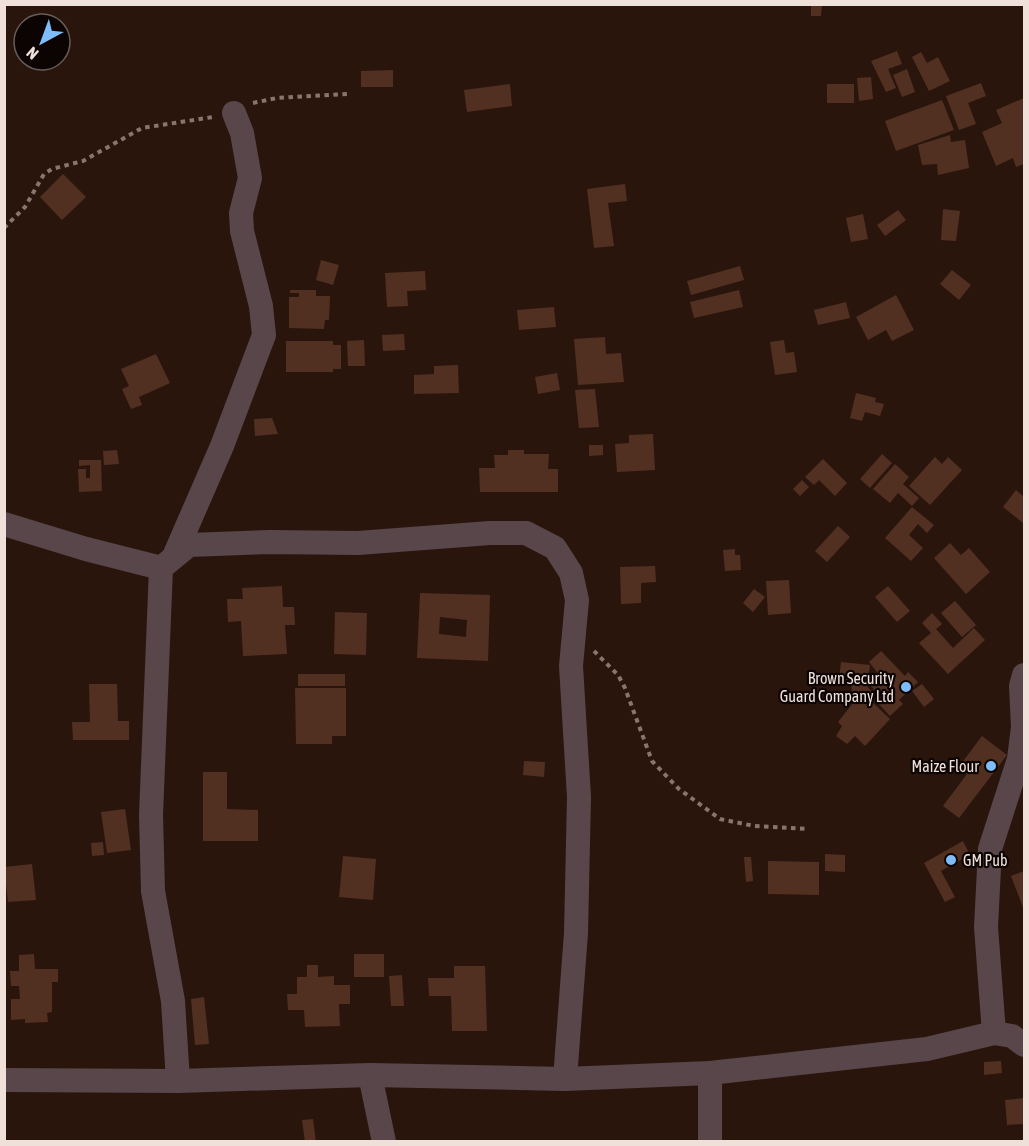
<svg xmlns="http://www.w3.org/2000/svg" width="1029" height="1146" font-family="'Asap Condensed',sans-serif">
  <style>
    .building { fill: #513021; fill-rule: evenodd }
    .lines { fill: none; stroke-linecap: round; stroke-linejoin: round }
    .path { stroke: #88766e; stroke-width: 4; stroke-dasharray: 4.5 4.5; stroke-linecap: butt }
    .minor { stroke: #58464a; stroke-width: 24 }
    .poi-dot { fill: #7ebdf9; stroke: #0c0402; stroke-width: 2 }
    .labels { text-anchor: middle; stroke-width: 4.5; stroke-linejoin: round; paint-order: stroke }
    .poi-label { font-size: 16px; fill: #efe0da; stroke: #0c0402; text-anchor: end }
  </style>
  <rect width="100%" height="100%" fill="#2a150c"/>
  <g class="building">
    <polygon points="811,4 822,4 821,16 811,16"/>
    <polygon points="897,51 902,64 888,69 896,88 886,92 871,61"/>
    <polygon points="921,52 927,63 938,57 950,81 929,91 912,57"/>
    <polygon points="907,69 915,92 902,97 893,75"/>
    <polygon points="393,70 393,87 361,87 361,71"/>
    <polygon points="871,77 873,99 859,101 857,78"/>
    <polygon points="981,83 986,96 968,103 976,124 959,130 946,96"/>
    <polygon points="510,84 512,106 467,112 464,90"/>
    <rect x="827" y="84" width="27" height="19"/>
    <polygon points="1024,98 1024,164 1016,167 1013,158 996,166 982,132 1002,123 996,110"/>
    <polygon points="942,100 954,130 896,151 885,121"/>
    <polygon points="950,135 951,142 965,140 969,168 938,175 937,164 922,165 918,145"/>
    <polygon points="63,174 86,197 62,220 40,197"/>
    <polygon points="625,184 627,201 608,203 614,246 594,248 587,189"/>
    <polygon points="943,209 960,211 956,241 941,240"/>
    <polygon points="898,210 906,220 885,236 877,225"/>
    <polygon points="863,214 868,239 851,242 846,218"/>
    <polygon points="321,260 339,265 333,285 316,280"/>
    <polygon points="740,266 744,280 691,295 687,281"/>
    <polygon points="952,270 971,285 959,300 940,284"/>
    <polygon points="425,271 426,290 407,291 408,306 387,307 385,273"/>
    <polygon points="290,290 316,290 316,296 330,296 329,320 325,320 324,329 289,328 289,297 299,297 299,293 290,293"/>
    <polygon points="739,290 743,307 694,318 690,302"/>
    <polygon points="896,295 914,330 892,341 886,330 868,340 856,317"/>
    <polygon points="846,302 850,318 818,325 814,310"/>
    <polygon points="554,307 556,327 519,330 517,310"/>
    <polygon points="404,334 405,350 383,351 382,335"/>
    <polygon points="605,337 606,354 621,353 624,382 578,385 574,339"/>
    <polygon points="364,340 365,366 348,366 347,341"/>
    <polygon points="784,340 786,353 794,352 797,372 775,375 770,342"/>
    <polygon points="286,341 333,341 333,345 341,345 341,369 333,369 333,372 286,372"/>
    <polygon points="156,354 170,383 139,397 142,405 131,409 122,389 129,386 121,369"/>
    <polygon points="458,365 459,393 414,394 414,375 434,374 434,366"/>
    <polygon points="557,373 560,390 538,394 535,377"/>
    <polygon points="595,389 599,427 579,428 575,390"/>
    <polygon points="856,393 876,398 875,402 884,404 880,416 865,412 862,421 850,418"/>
    <polygon points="272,418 278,434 255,436 254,419"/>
    <polygon points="653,434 655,470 617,472 615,444 629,443 629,435"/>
    <polygon points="589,445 603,445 603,455 589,456"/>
    <polygon points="117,450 119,464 104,465 103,451"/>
    <polygon points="508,450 524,450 524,454 549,454 548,469 558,469 558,492 480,492 479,468 495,468 494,455 508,455"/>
    <polygon points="882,454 892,463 870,488 860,479"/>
    <polygon points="935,457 942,464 948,457 962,470 930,505 909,486"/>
    <polygon points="823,459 847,483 835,496 819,480 814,485 805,477"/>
    <polygon points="79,460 101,460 102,491 79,492 78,469 86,469 86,478 90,478 90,465 79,466"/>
    <polygon points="895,464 909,477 903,484 919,498 912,506 898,493 890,503 873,489"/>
    <polygon points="802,480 809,487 800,496 793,489"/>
    <polygon points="1016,490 1024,497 1023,523 1003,507"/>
    <polygon points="912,507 934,525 927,533 918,524 909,535 923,548 911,561 885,538"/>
    <polygon points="838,526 850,537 827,562 815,551"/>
    <polygon points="950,543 961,555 969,548 990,572 966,594 934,558"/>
    <polygon points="735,549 735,555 740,555 741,570 725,571 723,550"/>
    <polygon points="655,566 656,582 641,583 641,603 621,604 620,567"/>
    <polygon points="789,580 791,613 768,615 766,581"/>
    <polygon points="282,586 283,607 294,607 295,625 285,625 287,654 243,656 241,621 228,622 227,599 243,599 242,588"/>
    <polygon points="888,586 910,611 897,622 875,597"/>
    <polygon points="754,589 765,597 753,612 743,603"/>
    <path d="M 420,593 L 490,595 L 488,661 L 417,658 ZM 440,617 L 467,620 L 466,637 L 439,634 Z"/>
    <polygon points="955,601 976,625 962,637 941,613"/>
    <polygon points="335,612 367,613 366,655 334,654"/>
    <polygon points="932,613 942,624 936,629 953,648 974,628 985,640 948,674 919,643 931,633 922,623"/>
    <polygon points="881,651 905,676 908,672 918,682 899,700 903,704 890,716 874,699 879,695 870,685 880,676 869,662"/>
    <polygon points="841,662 870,665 867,686 873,693 869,699 890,719 865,746 855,736 847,744 836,736 842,726 838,722 854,702 850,680 839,680"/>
    <rect x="298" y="674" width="47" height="12"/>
    <polygon points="89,684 117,684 118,721 129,721 129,740 73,740 72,722 90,722"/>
    <polygon points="922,684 934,699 924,707 912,691"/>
    <polygon points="295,688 346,688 346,736 332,736 332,744 296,744"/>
    <polygon points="982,736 1007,755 959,818 943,806 967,774 958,768"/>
    <polygon points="524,761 545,762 544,777 523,775"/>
    <polygon points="203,772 227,772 227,809 258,810 258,841 203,841"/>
    <polygon points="125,809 131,850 107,853 101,812"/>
    <polygon points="963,841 970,855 941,871 955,897 945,902 924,863"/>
    <polygon points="103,842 104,855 92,856 91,843"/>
    <polygon points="825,854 845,855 845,872 825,871"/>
    <polygon points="343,856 376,859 373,900 339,897"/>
    <polygon points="744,857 751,857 753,881 746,882"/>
    <polygon points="768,861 819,862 819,895 768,894"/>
    <polygon points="32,864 36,900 8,902 4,867"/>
    <polygon points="1024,871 1024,910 1011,876"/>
    <polygon points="34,954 35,969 58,969 58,982 52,982 52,1012 47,1013 48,1022 25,1023 25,1019 11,1020 11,999 20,999 19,986 11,986 10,971 19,971 19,955"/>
    <rect x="354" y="954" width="30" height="23"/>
    <polygon points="307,965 318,965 318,977 334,976 334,985 350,985 350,1004 339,1004 340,1026 305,1027 304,1010 288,1010 287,994 297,994 297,977 307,977"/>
    <polygon points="454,966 485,966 487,1031 452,1031 451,996 429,996 428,978 454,978"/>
    <polygon points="402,975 404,1006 391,1006 389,976"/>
    <polygon points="204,997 209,1044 195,1045 191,999"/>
    <polygon points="1001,1061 1002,1073 984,1075 984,1062"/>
    <polygon points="1024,1098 1024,1124 1007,1125 1005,1100"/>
    <polygon points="313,1119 316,1142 305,1142 302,1120"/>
  </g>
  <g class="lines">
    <g class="path">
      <polyline points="253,103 277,98 348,94"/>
      <polyline points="4,228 25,207 44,174 52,169 83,161 142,128 213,117"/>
      <polyline points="594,651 618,675 625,688 652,761 679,789 720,819 754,826 807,829"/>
    </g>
    <g class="minor">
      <polyline points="4,524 86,549 161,568"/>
      <polyline points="175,554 222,446 264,335 261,306 242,231 241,213 250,178 242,133 234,113"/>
      <polyline points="994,1033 986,927 990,849 1019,759 1023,727 1021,686 1024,675"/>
      <polyline points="370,1075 384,1142"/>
      <polyline points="4,1080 178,1081 370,1075 565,1079 710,1073 927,1049 994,1033 1012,1036 1024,1045"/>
      <polyline points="178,1081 173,1001 153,891 151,815 161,568 189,545 270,542 358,543 490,533 526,533 555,548 571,573 577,600 571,666 579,797 576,933 565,1079"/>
      <polyline points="710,1142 710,1073"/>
    </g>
  </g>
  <g class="poi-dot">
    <circle cx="906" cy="687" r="6"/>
    <circle cx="991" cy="766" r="6"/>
    <circle cx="951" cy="860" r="6"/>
  </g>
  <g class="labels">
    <g class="poi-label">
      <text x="894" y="684">Brown Security<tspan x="894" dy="18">Guard Company Ltd</tspan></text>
      <text x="979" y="772">Maize Flour</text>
      <text x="963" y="866" text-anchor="start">GM Pub</text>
    </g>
  </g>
  <rect width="1029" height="1146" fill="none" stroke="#efe0da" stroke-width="12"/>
  <g transform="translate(42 42) rotate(221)"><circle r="28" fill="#0c0402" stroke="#675c58" stroke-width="1.5"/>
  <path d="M0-4.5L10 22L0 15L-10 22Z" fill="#7ebdf9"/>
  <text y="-9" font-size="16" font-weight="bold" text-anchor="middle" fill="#efe0da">N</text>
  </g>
</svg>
